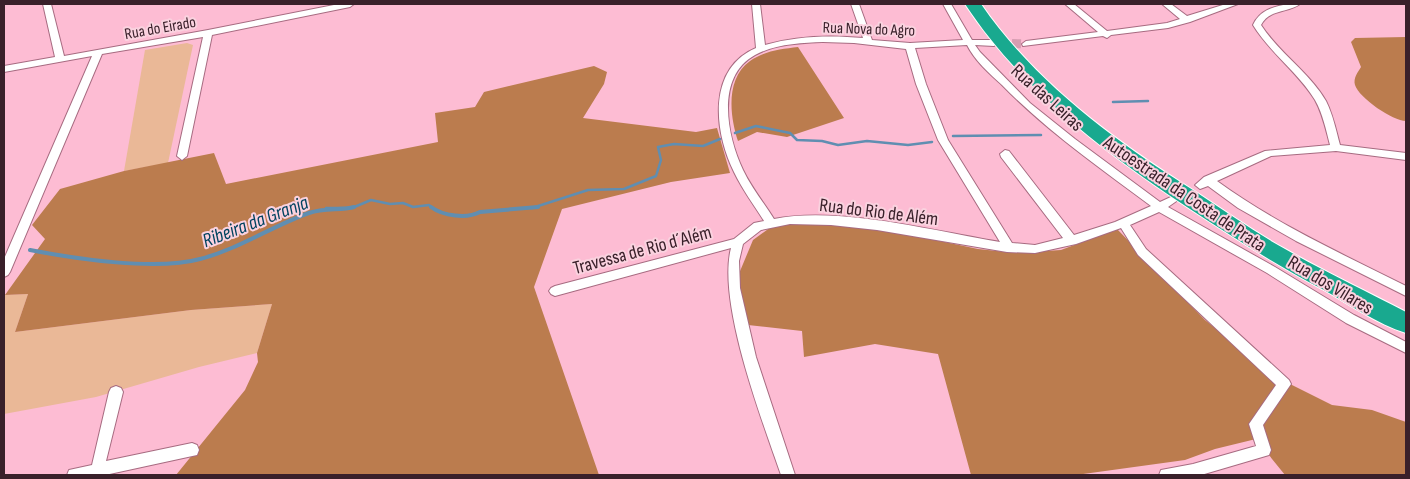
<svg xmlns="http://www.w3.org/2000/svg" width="1410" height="479" font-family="'Sofia Sans Condensed',sans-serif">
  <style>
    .green { fill: #eab897 }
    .forest { fill: #bb7c4e }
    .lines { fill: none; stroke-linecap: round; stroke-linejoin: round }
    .stream-far1 { stroke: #608eb1; stroke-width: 2.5 }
    .stream { stroke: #608eb1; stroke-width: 4 }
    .street-tunnel { stroke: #d69db1; stroke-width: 9; stroke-dasharray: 9 5; stroke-linecap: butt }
    .street-casing { stroke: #a76b81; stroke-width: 2 }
    .highway-casing { stroke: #fff; stroke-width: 2 }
    .street { fill: #fff; fill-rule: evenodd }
    .highway { fill: #19a98f; fill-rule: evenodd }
    .labels { text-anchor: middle; stroke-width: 4; stroke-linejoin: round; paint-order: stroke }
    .far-street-label { font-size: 16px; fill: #39202a; stroke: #fad2df }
    .street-label { font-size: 19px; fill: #39202a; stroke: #fad2df }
    .water-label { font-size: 20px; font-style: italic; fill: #004360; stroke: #fad2df }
  </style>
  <rect width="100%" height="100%" fill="#fdbcd3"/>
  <g class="green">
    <polygon points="187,43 193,45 168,163 124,171 145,50"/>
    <polygon points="28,294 15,332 191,310 272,304 257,353 199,367 96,397 4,414 4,298 5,295"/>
  </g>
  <g class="forest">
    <path d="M 1406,37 L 1406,121 C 1393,121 1359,98 1355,85 C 1353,78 1358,72 1361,67 L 1351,42 L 1355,38 Z"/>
    <path d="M 798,47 L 844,118 L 787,137 L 757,132 L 738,141 C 730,117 725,79 750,61 C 764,51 781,49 798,47 Z"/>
    <polygon points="594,66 607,72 604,84 583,118 696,132 717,128 730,173 671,182 562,209 534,287 599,475 176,475 245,390 258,362 257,353 272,304 191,310 15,332 28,294 5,295 45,239 32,225 60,189 124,171 214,153 226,184 438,142 435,113 475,107 484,92"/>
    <polygon points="798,223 864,225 978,249 1016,253 1061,250 1117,229 1205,320 1280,379 1332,405 1372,410 1406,422 1406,475 1285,475 1256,439 1215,449 1185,460 1076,475 971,475 938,354 875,344 804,357 802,331 748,325 738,276 753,240 771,227"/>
  </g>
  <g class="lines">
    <g class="stream-far1">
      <polyline points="1113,102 1148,101"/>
      <polyline points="735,133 756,126 790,133 797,140 822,141 838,145 867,141 908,145 932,142"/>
      <polyline points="953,136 1041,135"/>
      <polyline points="326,208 352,208 371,200 390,204 403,203 413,207 429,205 433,208"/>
      <polyline points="532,208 588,190 624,189 656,176 661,160 658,147 674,144 703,146 720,139"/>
    </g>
    <g class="stream">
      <path d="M 431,207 C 443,216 467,219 480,212 L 538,207"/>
      <path d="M 30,250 C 76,259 157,271 200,259 C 239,249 272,226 309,213 C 325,207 340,211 354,207"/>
    </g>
    <polyline class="street-tunnel" points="998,43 1026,44"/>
    <defs>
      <g id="street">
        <polygon points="43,4 51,4 64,56 208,30 339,4 354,4 350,7 212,35 187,156 182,160 177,156 203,37 102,54 10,272 8,275 4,277 4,259 92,56 4,72 4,66 55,57"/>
        <path d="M 752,4 L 760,4 L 765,45 C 796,36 830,35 863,38 L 851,4 L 859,4 L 872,40 L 910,43 L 963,40 L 943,4 L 951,4 L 972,40 L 994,40 L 998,43 L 994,46 L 975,45 L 980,52 L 1030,103 L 1075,139 L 1160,202 L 1173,196 L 1177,197 L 1178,200 L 1168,207 L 1275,267 L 1354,315 L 1406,342 L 1406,353 L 1346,323 L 1267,273 L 1159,212 L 1130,225 L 1146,249 L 1289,380 L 1291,384 L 1263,425 L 1271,450 L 1269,455 L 1201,475 L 1159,475 L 1161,470 L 1193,464 L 1256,446 L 1249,424 L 1276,385 L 1138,255 L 1121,228 L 1076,244 L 1035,253 L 1007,252 L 877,230 L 831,225 L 790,224 L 761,230 L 743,244 L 739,261 L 740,288 L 756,357 L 795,475 L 781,475 C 762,420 717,303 731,248 L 555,296 L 551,294 L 549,291 L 551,288 L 555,286 L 734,239 L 754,223 L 764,221 C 754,205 742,189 734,172 C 714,132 707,69 756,48 ZM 823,42 L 854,43 L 906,49 L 916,84 L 938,140 L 1000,242 C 933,231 839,206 774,219 C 764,203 751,187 743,170 C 727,136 715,77 755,55 C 775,44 801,43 823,42 ZM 967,45 C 975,61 989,73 1002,85 C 1047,131 1100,168 1151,206 L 1115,222 L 1074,235 L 1009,151 L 1005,150 L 1000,154 L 1001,157 L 1063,238 L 1035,245 L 1012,243 L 948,140 L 926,84 L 915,48 Z"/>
        <polygon points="1065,4 1074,4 1107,31 1167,23 1180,19 1162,4 1171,4 1187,16 1226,4 1238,4 1190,22 1168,28 1111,35 1107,38 1103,36 1023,46 1022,44 1026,41 1098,32"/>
        <path d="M 1288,4 L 1300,4 C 1288,13 1269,9 1261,25 C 1279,53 1309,72 1326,101 C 1333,115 1336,130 1340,145 L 1406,153 L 1406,160 L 1336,151 L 1271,156 L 1217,181 C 1276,224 1342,254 1406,286 L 1406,296 L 1296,241 L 1238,208 L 1208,186 L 1200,189 L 1195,185 L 1204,177 L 1265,151 L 1330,145 C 1326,130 1323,114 1315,100 C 1298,72 1270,53 1253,25 C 1260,10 1273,7 1288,4 Z"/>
        <polygon points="116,386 121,388 123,392 106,461 192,443 197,445 199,450 197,455 105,475 67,475 69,470 92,465 109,392 111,388"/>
      </g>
      <path id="highway" d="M 965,4 L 981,4 C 1035,83 1116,142 1196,192 C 1225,211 1254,232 1285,249 C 1325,272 1366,291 1406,312 L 1406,333 C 1377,324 1349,304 1322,289 C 1276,265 1233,237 1190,209 C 1105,153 1022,90 965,4 Z"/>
    </defs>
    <use href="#street" class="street-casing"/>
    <use href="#highway" class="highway-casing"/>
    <use href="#street" class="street"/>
    <use href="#highway" class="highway"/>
  </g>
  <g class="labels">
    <g class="far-street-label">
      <text transform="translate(160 27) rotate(-10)" y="6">Rua do Eirado</text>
      <text transform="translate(869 28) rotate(2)" y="6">Rua Nova do Agro</text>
    </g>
    <g class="street-label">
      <text transform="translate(1048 97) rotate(42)" y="7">Rua das Leiras</text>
      <text transform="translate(1185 193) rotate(34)" y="7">Autoestrada da Costa de Prata</text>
      <text transform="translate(879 211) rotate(7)" y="7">Rua do Rio de Além</text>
      <text transform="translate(642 249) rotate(-15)" y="7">Travessa de Rio d´Além</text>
      <text transform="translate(1331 284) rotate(31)" y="7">Rua dos Vilares</text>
    </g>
    <g class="water-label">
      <text transform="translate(255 221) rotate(-21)" y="7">Ribeira da Granja</text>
    </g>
  </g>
  <rect width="1410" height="479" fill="none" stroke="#39202a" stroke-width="10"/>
</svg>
